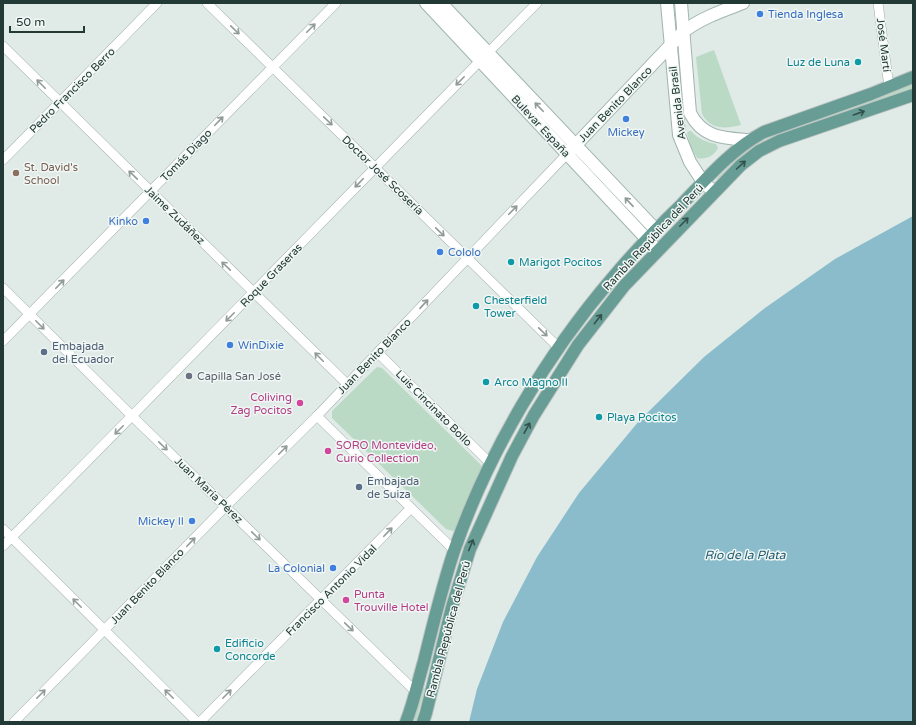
<svg xmlns="http://www.w3.org/2000/svg" width="916" height="725" font-family="'Varela Round',sans-serif">
  <style>
    .green { fill: #badac6 }
    .water { fill: #8abccc }
    .lines { fill: none; stroke-linecap: round; stroke-linejoin: round }
    .street-casing { stroke: #a3b1ad; stroke-width: 10 }
    .secondary-casing { stroke: #a0b5af; stroke-width: 14 }
    .primary-casing { stroke: #bdc4c2; stroke-width: 14 }
    .street { stroke: #fff; stroke-width: 9 }
    .secondary { stroke: #fff; stroke-width: 12 }
    .primary { stroke: #679d95; stroke-width: 12 }
    .oneway { stroke: #909c9a }
    .oneway2 { stroke: #33524d }
    .shop-dot { fill: #3f7fe0; stroke: #f0f7f4; stroke-width: 1.5 }
    .culture-dot { fill: #0f9aa8; stroke: #f0f7f4; stroke-width: 1.5 }
    .education-dot { fill: #8d6e63; stroke: #f0f7f4; stroke-width: 1.5 }
    .service-dot { fill: #5c6f8a; stroke: #f0f7f4; stroke-width: 1.5 }
    .worship-dot { fill: #6b7280; stroke: #f0f7f4; stroke-width: 1.5 }
    .hotel-dot { fill: #d1479c; stroke: #f0f7f4; stroke-width: 1.5 }
    .labels { text-anchor: middle; stroke-width: 3; stroke-linejoin: round; paint-order: stroke }
    .shop-label { font-size: 11px; fill: #366cbe; stroke: #f0f7f4; text-anchor: start }
    .street-label { font-size: 11px; fill: #223935; stroke: #f0f7f4 }
    .culture-label { font-size: 11px; fill: #0d838f; stroke: #f0f7f4; text-anchor: start }
    .education-label { font-size: 11px; fill: #785e54; stroke: #f0f7f4; text-anchor: start }
    .service-label { font-size: 11px; fill: #4e5e75; stroke: #f0f7f4; text-anchor: start }
    .worship-label { font-size: 11px; fill: #5b616d; stroke: #f0f7f4; text-anchor: start }
    .hotel-label { font-size: 11px; fill: #b23c85; stroke: #f0f7f4; text-anchor: start }
    .water-label { font-size: 12px; font-style: italic; fill: #205b71; stroke: #f0f7f4 }
  </style>
  <rect width="100%" height="100%" fill="#e0eae6"/>
  <g class="green">
    <path d="M 714,50 L 741,125 C 725,129 711,130 702,114 L 696,57 Z"/>
    <path d="M 913,84 L 913,88 L 767,139 C 748,149 733,164 718,179 L 716,179 L 742,153 L 766,137 Z"/>
    <path d="M 689,131 L 691,131 C 698,139 706,142 716,144 L 718,148 C 714,156 706,160 697,158 L 691,147 L 687,133 Z"/>
    <polygon points="377,367 382,368 481,465 482,469 456,528 453,531 446,529 332,418 332,411"/>
    <polygon points="423,688 425,688 416,722 413,722"/>
  </g>
  <polygon class="water" points="913,216 913,722 469,722 477,689 503,622 537,557 579,493 639,421 704,357 765,308 835,259"/>
  <g class="lines">
    <defs>
      <g id="street">
        <polyline points="207,3 559,348"/>
        <polyline points="878,3 889,87"/>
        <polyline points="3,46 347,384"/>
        <polyline points="3,160 157,3"/>
        <polyline points="3,288 132,416 416,692"/>
        <polyline points="3,341 336,3"/>
        <polyline points="378,353 491,464"/>
        <polyline points="317,416 454,550"/>
        <polyline points="3,529 197,722"/>
        <path d="M 3,546 C 182,367 358,184 537,3"/>
        <polyline points="14,722 226,506 317,416 567,154"/>
        <polyline points="200,722 411,508"/>
      </g>
      <g id="secondary">
        <polyline points="426,3 657,250"/>
        <polyline points="441,3 656,230"/>
        <polyline points="667,3 679,135 690,162 703,182 714,192"/>
        <path d="M 681,3 L 690,113 C 703,138 723,138 748,140"/>
        <path d="M 571,150 L 683,32 C 701,18 722,11 743,3"/>
      </g>
      <g id="primary">
        <path d="M 406,722 C 414,702 418,681 424,661 C 433,624 442,587 454,551 C 488,453 546,355 614,276 C 635,251 658,227 682,204 C 707,178 732,149 764,132 L 871,94 L 913,77"/>
        <polyline points="423,722 426,713 452,607 470,549 512,456 534,415 578,345 624,286 741,165 759,151 779,141 913,95"/>
      </g>
    </defs>
    <use href="#street" class="street-casing"/>
    <use href="#secondary" class="secondary-casing"/>
    <use href="#primary" class="primary-casing"/>
    <use href="#street" class="street"/>
    <use href="#secondary" class="secondary"/>
    <use href="#primary" class="primary"/>
  </g>
  <defs><path id="oneway-shaft" d="M-6 0H5M1.5-3L5.5 0L1.5 3" fill="none" stroke-width="1.6" stroke-linecap="round" stroke-linejoin="round"/></defs>
  <g class="oneway">
    <use href="#oneway-shaft" transform="translate(311 28) rotate(-45)"/>
    <use href="#oneway-shaft" transform="translate(235 30) rotate(44)"/>
    <use href="#oneway-shaft" transform="translate(460 81) rotate(135)"/>
    <use href="#oneway-shaft" transform="translate(41 84) rotate(-135)"/>
    <use href="#oneway-shaft" transform="translate(539 107) rotate(-134)"/>
    <use href="#oneway-shaft" transform="translate(219 121) rotate(-46)"/>
    <use href="#oneway-shaft" transform="translate(328 121) rotate(44)"/>
    <use href="#oneway-shaft" transform="translate(133 175) rotate(-136)"/>
    <use href="#oneway-shaft" transform="translate(359 183) rotate(134)"/>
    <use href="#oneway-shaft" transform="translate(629 202) rotate(-133)"/>
    <use href="#oneway-shaft" transform="translate(513 210) rotate(-46)"/>
    <use href="#oneway-shaft" transform="translate(440 232) rotate(44)"/>
    <use href="#oneway-shaft" transform="translate(226 266) rotate(-136)"/>
    <use href="#oneway-shaft" transform="translate(60 284) rotate(-46)"/>
    <use href="#oneway-shaft" transform="translate(424 304) rotate(-47)"/>
    <use href="#oneway-shaft" transform="translate(230 317) rotate(135)"/>
    <use href="#oneway-shaft" transform="translate(40 325) rotate(45)"/>
    <use href="#oneway-shaft" transform="translate(543 332) rotate(44)"/>
    <use href="#oneway-shaft" transform="translate(319 357) rotate(-135)"/>
    <use href="#oneway-shaft" transform="translate(119 430) rotate(135)"/>
    <use href="#oneway-shaft" transform="translate(163 446) rotate(44)"/>
    <use href="#oneway-shaft" transform="translate(283 450) rotate(-45)"/>
    <use href="#oneway-shaft" transform="translate(388 532) rotate(-46)"/>
    <use href="#oneway-shaft" transform="translate(256 536) rotate(44)"/>
    <use href="#oneway-shaft" transform="translate(191 542) rotate(-46)"/>
    <use href="#oneway-shaft" transform="translate(77 603) rotate(-135)"/>
    <use href="#oneway-shaft" transform="translate(349 627) rotate(44)"/>
    <use href="#oneway-shaft" transform="translate(41 694) rotate(-45)"/>
    <use href="#oneway-shaft" transform="translate(169 694) rotate(-135)"/>
    <use href="#oneway-shaft" transform="translate(227 694) rotate(-45)"/>
  </g>
  <g class="oneway2">
    <use href="#oneway-shaft" transform="translate(859 113) rotate(-19)"/>
    <use href="#oneway-shaft" transform="translate(741 165) rotate(-42)"/>
    <use href="#oneway-shaft" transform="translate(684 222) rotate(-45)"/>
    <use href="#oneway-shaft" transform="translate(598 319) rotate(-52)"/>
    <use href="#oneway-shaft" transform="translate(527 428) rotate(-61)"/>
    <use href="#oneway-shaft" transform="translate(471 545) rotate(-68)"/>
  </g>
  <g class="shop-dot">
    <circle cx="760" cy="14" r="4"/>
    <circle cx="626" cy="119" r="4"/>
    <circle cx="146" cy="221" r="4"/>
    <circle cx="440" cy="252" r="4"/>
    <circle cx="230" cy="345" r="4"/>
    <circle cx="192" cy="521" r="4"/>
    <circle cx="333" cy="568" r="4"/>
  </g>
  <g class="culture-dot">
    <circle cx="858" cy="62" r="4"/>
    <circle cx="511" cy="262" r="4"/>
    <circle cx="476" cy="306" r="4"/>
    <circle cx="486" cy="382" r="4"/>
    <circle cx="599" cy="417" r="4"/>
    <circle cx="217" cy="649" r="4"/>
  </g>
  <circle class="education-dot" cx="16" cy="173" r="4"/>
  <g class="service-dot">
    <circle cx="44" cy="352" r="4"/>
    <circle cx="359" cy="487" r="4"/>
  </g>
  <circle class="worship-dot" cx="189" cy="376" r="4"/>
  <g class="hotel-dot">
    <circle cx="300" cy="403" r="4"/>
    <circle cx="328" cy="451" r="4"/>
    <circle cx="346" cy="600" r="4"/>
  </g>
  <g class="labels">
    <g class="shop-label">
      <text x="768" y="18">Tienda Inglesa</text>
      <text x="626" y="136" text-anchor="middle">Mickey</text>
      <text x="138" y="225" text-anchor="end">Kinko</text>
      <text x="448" y="256">Cololo</text>
      <text x="238" y="349">WinDixie</text>
      <text x="184" y="525" text-anchor="end">Mickey II</text>
      <text x="325" y="572" text-anchor="end">La Colonial</text>
    </g>
    <g class="street-label">
      <text transform="translate(884 45) rotate(83)" y="4">José Martí</text>
      <text transform="translate(72 90) rotate(-45)" y="4">Pedro Francisco Berro</text>
      <text transform="translate(677 103) rotate(-97)" y="4">Avenida Brasil</text>
      <text transform="translate(615 104) rotate(-46)" y="4">Juan Benito Blanco</text>
      <text transform="translate(541 126) rotate(47)" y="4">Bulevar España</text>
      <text transform="translate(186 155) rotate(-46)" y="4">Tomás Diago</text>
      <text transform="translate(383 175) rotate(44)" y="4">Doctor José Scosería</text>
      <text transform="translate(175 215) rotate(44)" y="4">Jaime Zudáñez</text>
      <text transform="translate(653 237) rotate(-47)" y="4">Rambla República del Perú</text>
      <text transform="translate(271 275) rotate(-46)" y="4">Roque Graseras</text>
      <text transform="translate(374 356) rotate(-46)" y="4">Juan Benito Blanco</text>
      <text transform="translate(434 408) rotate(45)" y="4">Luis Cincinato Bollo</text>
      <text transform="translate(209 490) rotate(44)" y="4">Juan María Pérez</text>
      <text transform="translate(147 586) rotate(-46)" y="4">Juan Benito Blanco</text>
      <text transform="translate(331 590) rotate(-45)" y="4">Francisco Antonio Vidal</text>
      <text transform="translate(448 629) rotate(-75)" y="4">Rambla República del Perú</text>
    </g>
    <g class="culture-label">
      <text x="850" y="66" text-anchor="end">Luz de Luna</text>
      <text x="519" y="266">Marigot Pocitos</text>
      <text x="484" y="304">Chesterfield<tspan x="484" dy="13">Tower</tspan></text>
      <text x="494" y="386">Arco Magno II</text>
      <text x="607" y="421">Playa Pocitos</text>
      <text x="225" y="647">Edificio<tspan x="225" dy="13">Concorde</tspan></text>
    </g>
    <g class="education-label">
      <text x="24" y="171">St. David's<tspan x="24" dy="13">School</tspan></text>
    </g>
    <g class="service-label">
      <text x="52" y="350">Embajada<tspan x="52" dy="13">del Ecuador</tspan></text>
      <text x="367" y="485">Embajada<tspan x="367" dy="13">de Suiza</tspan></text>
    </g>
    <g class="worship-label">
      <text x="197" y="380">Capilla San José</text>
    </g>
    <g class="hotel-label">
      <text x="292" y="401" text-anchor="end">Coliving<tspan x="292" dy="13">Zag Pocitos</tspan></text>
      <text x="336" y="449">SORO Montevideo,<tspan x="336" dy="13">Curio Collection</tspan></text>
      <text x="354" y="598">Punta<tspan x="354" dy="13">Trouville Hotel</tspan></text>
    </g>
    <g class="water-label">
      <text x="745" y="559">Río de la Plata</text>
    </g>
  </g>
  <rect width="916" height="725" fill="none" stroke="#223935" stroke-width="8"/>
  <path d="M10 26v6h74v-6" fill="none" stroke="#223935" stroke-width="2"/>
  <text x="16" y="26" font-size="12" fill="#223935" stroke="#f0f7f4" stroke-width="3" paint-order="stroke">50 m</text>
</svg>
